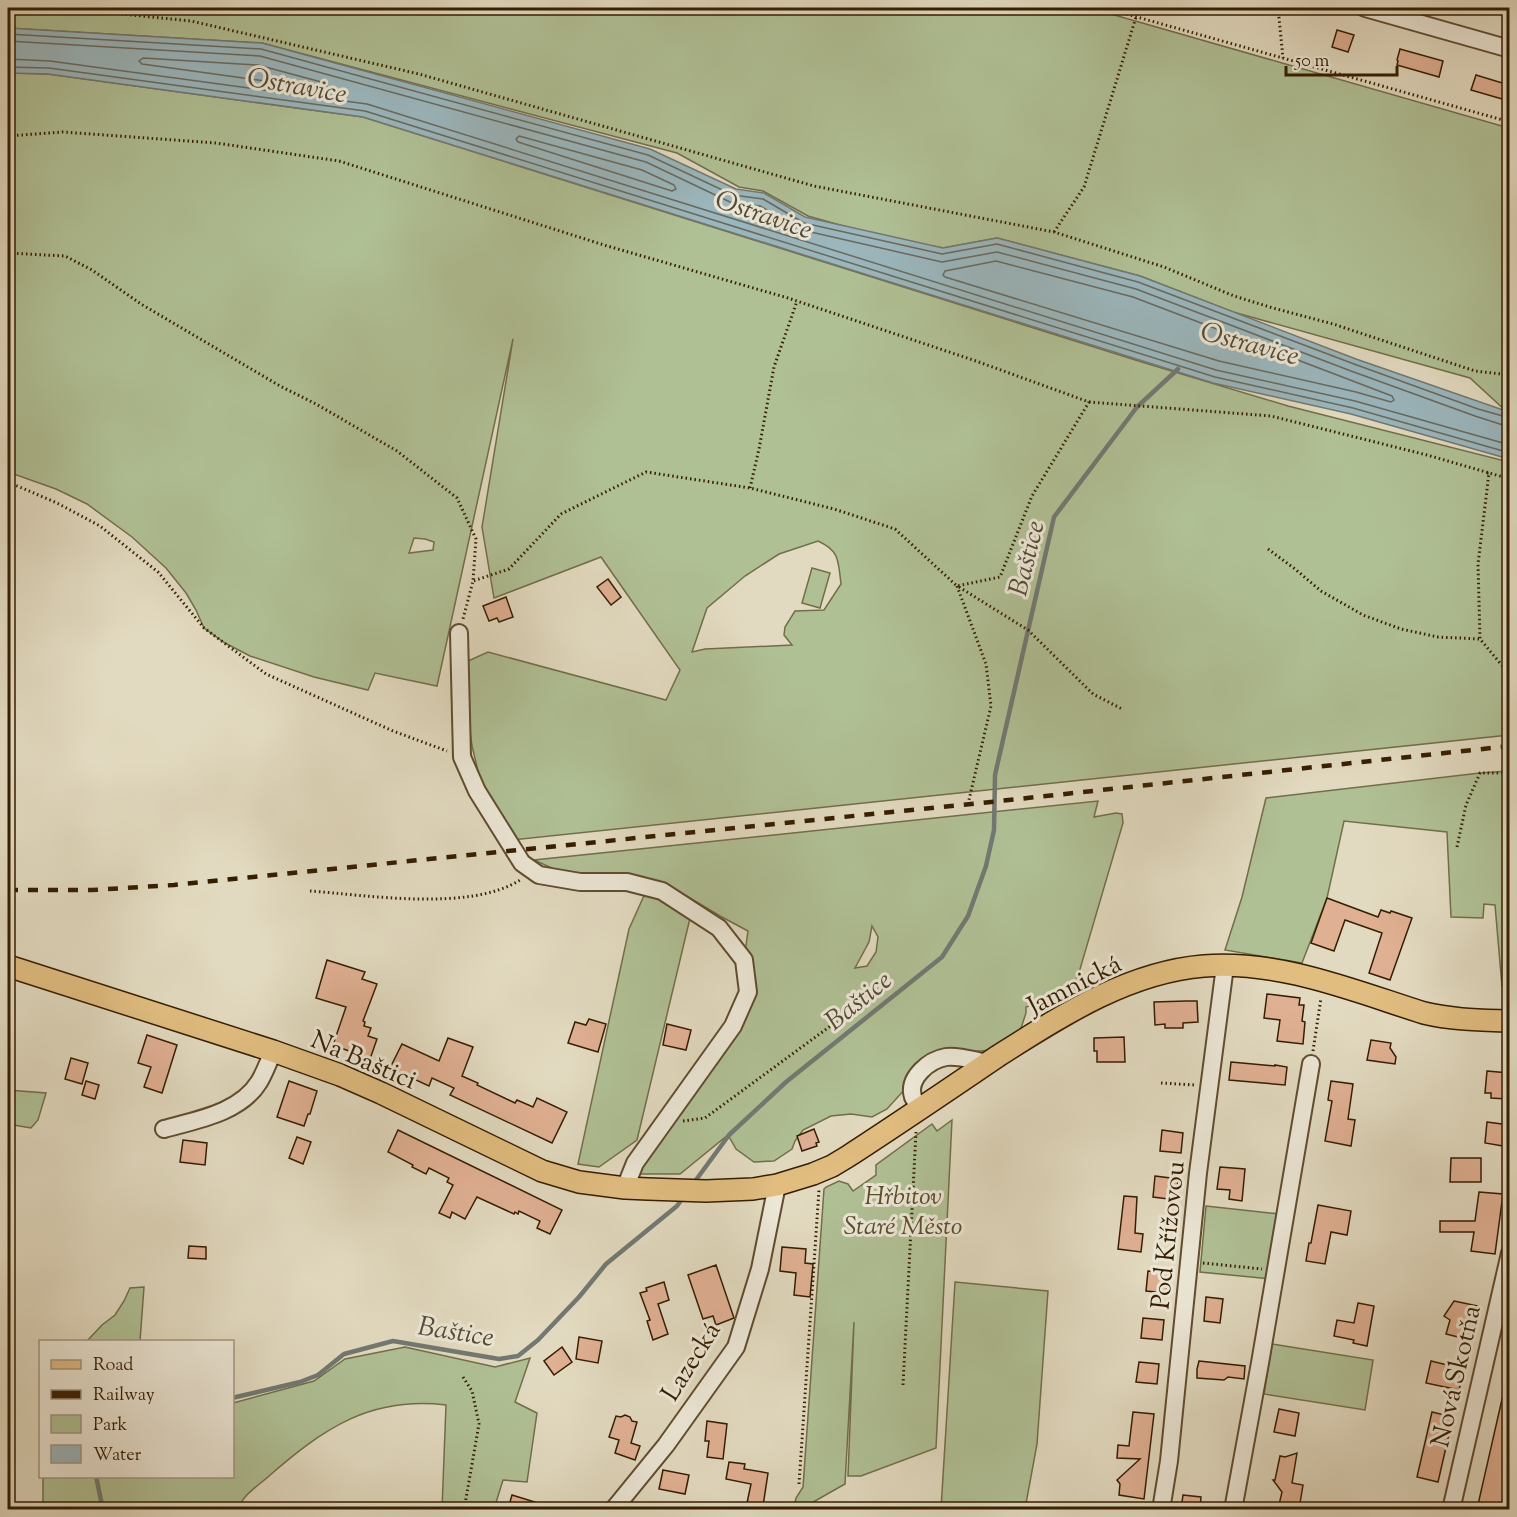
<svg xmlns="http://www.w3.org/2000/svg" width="1517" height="1517" font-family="'Sorts Mill Goudy',serif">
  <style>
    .green { fill: #b0c095; stroke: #726e4a; stroke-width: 1.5; fill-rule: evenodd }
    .water { fill: #9bb7be; stroke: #727972; stroke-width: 1.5 }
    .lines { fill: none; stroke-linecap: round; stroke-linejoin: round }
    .shore { stroke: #686a5f; stroke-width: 1.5 }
    .stream { stroke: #727972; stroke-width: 4.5 }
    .building { fill: #e0b093; stroke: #351d00; stroke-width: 1.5 }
    .minor-casing { stroke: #604c30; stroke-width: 20 }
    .major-casing { stroke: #351d00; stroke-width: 24 }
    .path { stroke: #351d00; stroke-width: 3; stroke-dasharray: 1.5 3; stroke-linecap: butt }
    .minor { stroke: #ece7d6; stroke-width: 16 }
    .major { stroke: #e1bd80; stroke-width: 21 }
    .rail { stroke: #351d00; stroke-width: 4.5; stroke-dasharray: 10 10; stroke-linecap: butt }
    .labels { text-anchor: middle; stroke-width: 6; stroke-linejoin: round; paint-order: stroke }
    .street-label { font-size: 26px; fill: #351d00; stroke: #ece7d6 }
    .park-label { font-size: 26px; font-style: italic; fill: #5a4e2d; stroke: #ece7d6 }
    .water-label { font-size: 27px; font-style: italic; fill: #544b39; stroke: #ece7d6 }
  </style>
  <rect width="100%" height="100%" fill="#e2dac0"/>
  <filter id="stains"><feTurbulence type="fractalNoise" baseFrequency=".00333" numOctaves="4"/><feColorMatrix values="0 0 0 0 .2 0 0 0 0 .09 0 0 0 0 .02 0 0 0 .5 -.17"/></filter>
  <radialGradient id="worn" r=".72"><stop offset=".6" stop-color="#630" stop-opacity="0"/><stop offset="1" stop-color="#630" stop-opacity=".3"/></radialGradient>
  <g class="green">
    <polygon points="8,8 1090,8 1509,128 1509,412 1507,412 1470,378 1233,312 1140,276 997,238 943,248 882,237 808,216 763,191 739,187 677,153 262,43 8,28"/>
    <path d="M 8,73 L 48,74 L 363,117 L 1145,363 L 1288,406 L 1509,462 L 1509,735 L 512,840 L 480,779 L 472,746 L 465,694 L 468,661 L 488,652 L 666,700 L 680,670 L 601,557 L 494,598 L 482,527 L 513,339 L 437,686 L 375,673 L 368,690 L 314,677 L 250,656 L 225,643 L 204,628 L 196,610 L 186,593 L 166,568 L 132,537 L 87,504 L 56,489 L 8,472 ZM 414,538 L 425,539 L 434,542 L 433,550 L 409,553 ZM 818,541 C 840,551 838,561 841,584 L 824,610 L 795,611 L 785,627 L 784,635 L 792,645 L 705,649 L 692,652 L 707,608 L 745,576 L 779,554 Z"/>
    <polygon points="812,568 830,573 820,608 802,603"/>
    <polygon points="1509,771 1509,986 1502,986 1495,905 1484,904 1483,918 1451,917 1447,832 1344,821 1327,898 1302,963 1225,950 1242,897 1266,798 1480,773"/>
    <path d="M 1098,801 L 1094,817 L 1116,813 L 1122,814 L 1123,823 L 1073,993 L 1026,1007 L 1026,1013 L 1020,1031 L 992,1050 L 944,1054 L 906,1088 L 887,1109 L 872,1117 L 851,1114 L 831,1116 L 803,1130 L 795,1141 L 792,1149 L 774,1161 L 754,1162 L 736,1149 L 728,1135 L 680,1174 L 630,1174 L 748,992 L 744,960 L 748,931 L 720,916 L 670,886 L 649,880 L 609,874 L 565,874 L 534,860 ZM 872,926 L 878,937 L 876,952 L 867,966 L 855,968 L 869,942 Z"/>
    <polygon points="647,889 691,914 637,1140 599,1167 578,1164 629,929"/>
    <polygon points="8,1090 46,1093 38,1120 31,1128 8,1124"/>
    <polygon points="952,1120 936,1448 861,1476 848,1476 854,1322 845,1484 801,1509 797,1509 794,1507 796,1498 803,1487 824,1189 826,1187 839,1181 848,1184 853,1191 876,1175 876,1165 932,1124 937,1131"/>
    <polygon points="1206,1206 1280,1214 1271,1279 1200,1272"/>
    <polygon points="955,1282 1048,1291 1037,1444 1025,1509 941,1509"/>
    <polygon points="144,1287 140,1341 87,1341 102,1325 115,1315 124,1301 130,1288"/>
    <polygon points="1272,1344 1373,1360 1365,1410 1264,1394"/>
    <path d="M 405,1347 L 495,1367 L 530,1358 L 515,1402 L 537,1413 L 527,1482 L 503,1480 L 494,1509 L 442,1509 L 446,1405 C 371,1396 324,1428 269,1476 C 259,1485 241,1496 239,1509 L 43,1509 L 43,1477 L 232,1476 L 233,1403 L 314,1381 L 345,1359 Z"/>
  </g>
  <polygon class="water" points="8,28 262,43 650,149 736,189 764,193 805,217 943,248 997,238 1140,276 1356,359 1509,412 1509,459 1351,414 1213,383 363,117 48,74 8,73"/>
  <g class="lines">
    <g class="shore">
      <polyline points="8,34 261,49 648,155 733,195 763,199 804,223 942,254 997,244 1138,282 1354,364 1478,409 1510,418"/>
      <polyline points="8,41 260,56 646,162 730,202 760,206 802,230 942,262 997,252 1136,289 1351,371 1475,416 1503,425 1510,425"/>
      <polygon points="143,58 258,65 325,83 327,87 324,89 142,64 139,61"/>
      <polyline points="8,59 50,61 367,104 1216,370 1355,401 1510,445"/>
      <polyline points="8,67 49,68 365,111 1215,377 1353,408 1510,453"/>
      <polygon points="519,136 642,170 674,185 676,189 672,191 518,142 516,139"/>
      <polygon points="996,261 1133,297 1392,396 1394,400 1391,402 1356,392 1219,361 945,277 943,275 945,271"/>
    </g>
    <g class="stream">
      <polyline points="693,1184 729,1135 786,1082 942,957 968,916 986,866 994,830 995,775 1054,517 1137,407 1178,369"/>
      <polyline points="232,1398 300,1382 318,1375 344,1354 393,1341 499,1359 518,1356 538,1340 579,1297 606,1264 677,1206 684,1196"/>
      <polyline points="96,1476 103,1510"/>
    </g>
  </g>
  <g class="building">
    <polygon points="1337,30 1354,35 1348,52 1332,47"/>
    <polygon points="1400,49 1443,61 1439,77 1397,65 1398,61 1397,60"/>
    <polygon points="1476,75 1509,85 1509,101 1471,90"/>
    <polygon points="608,579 621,597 611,605 597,587"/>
    <polygon points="506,597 513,617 499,622 497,618 489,621 483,606"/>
    <polygon points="1327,898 1378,917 1381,910 1390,913 1391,911 1412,918 1390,980 1369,973 1382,933 1345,920 1334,951 1311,943"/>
    <polygon points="327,960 365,972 362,979 377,984 363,1021 365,1022 364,1026 371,1028 368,1036 377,1039 370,1059 333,1045 346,1007 316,998"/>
    <polygon points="1267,994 1300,998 1299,1005 1304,1005 1302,1021 1305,1022 1303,1044 1277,1041 1280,1020 1264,1018"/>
    <polygon points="1186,1001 1197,1001 1198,1022 1183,1023 1183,1028 1165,1028 1165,1024 1155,1025 1154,1002"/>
    <polygon points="589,1019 606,1024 598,1052 568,1043 575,1022 586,1025"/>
    <polygon points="667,1024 691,1030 686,1050 663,1045"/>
    <polygon points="147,1035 177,1045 162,1093 144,1087 151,1067 138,1063"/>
    <polygon points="1124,1037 1125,1062 1097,1062 1097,1051 1094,1051 1094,1038"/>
    <polygon points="448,1038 473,1047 462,1076 478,1083 477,1085 515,1103 517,1100 533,1107 537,1098 567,1112 552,1143 450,1095 454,1088 432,1078 429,1086 390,1068 402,1044 439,1061"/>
    <polygon points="1371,1040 1391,1043 1390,1048 1396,1057 1395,1064 1367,1060"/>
    <polygon points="71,1058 88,1063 82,1084 65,1079"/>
    <polygon points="1231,1062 1275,1066 1275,1065 1287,1067 1285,1085 1229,1080"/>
    <polygon points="1487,1071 1509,1073 1507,1099 1491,1098 1491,1093 1485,1093"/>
    <polygon points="86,1081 99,1085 95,1099 82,1095"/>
    <polygon points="289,1081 317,1091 310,1114 308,1114 304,1126 277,1117"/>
    <polygon points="1331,1081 1353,1084 1348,1119 1355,1120 1351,1146 1325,1141 1332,1101 1328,1100"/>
    <polygon points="1487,1122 1509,1125 1509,1147 1485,1143"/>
    <polygon points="814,1129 819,1142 816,1143 817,1146 802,1151 797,1136"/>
    <polygon points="398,1130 562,1210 550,1234 537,1228 540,1221 519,1211 518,1214 515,1212 514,1214 477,1197 465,1219 452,1212 450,1218 439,1213 453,1185 447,1182 449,1178 429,1168 426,1174 412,1167 413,1165 388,1152"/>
    <polygon points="1162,1130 1183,1133 1181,1153 1160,1151"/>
    <polygon points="297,1137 311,1142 303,1164 289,1158"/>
    <polygon points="183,1140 207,1143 205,1165 180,1162"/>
    <polygon points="1451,1158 1481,1158 1481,1182 1450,1182"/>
    <polygon points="1220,1167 1245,1169 1242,1201 1229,1199 1230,1190 1217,1189"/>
    <polygon points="1155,1176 1178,1179 1176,1200 1153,1197"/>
    <polygon points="1479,1192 1503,1194 1495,1254 1471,1251 1474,1232 1440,1232 1440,1221 1475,1221"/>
    <polygon points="1124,1196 1137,1197 1135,1233 1143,1234 1141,1252 1118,1249"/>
    <polygon points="1318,1205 1351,1211 1347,1235 1331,1232 1325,1264 1306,1261 1309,1243 1311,1243"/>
    <polygon points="189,1246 206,1247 206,1259 188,1258"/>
    <polygon points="782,1247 806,1249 805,1263 813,1264 810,1297 794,1295 796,1273 780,1271"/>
    <polygon points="716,1265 734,1318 716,1325 713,1316 703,1319 688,1275"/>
    <polygon points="1148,1271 1169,1273 1167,1293 1146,1291"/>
    <polygon points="664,1282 669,1300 658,1304 668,1334 653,1340 647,1321 650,1320 640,1293 647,1291 646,1288"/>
    <polygon points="1206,1297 1223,1299 1220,1323 1204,1321"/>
    <polygon points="1454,1301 1478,1306 1470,1340 1446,1334 1450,1320 1444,1316"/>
    <polygon points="1358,1303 1374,1306 1367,1346 1353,1343 1354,1340 1334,1336 1337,1320 1354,1323"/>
    <polygon points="1143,1318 1164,1320 1162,1340 1141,1338"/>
    <polygon points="579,1337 602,1341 598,1363 576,1359"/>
    <polygon points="562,1347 572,1362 554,1375 544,1361"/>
    <polygon points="1199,1361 1245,1366 1244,1379 1228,1377 1224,1380 1197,1378 1197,1369"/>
    <polygon points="1431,1361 1464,1369 1459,1390 1426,1383"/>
    <polygon points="1139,1362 1159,1364 1157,1384 1136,1382"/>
    <polygon points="1505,1386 1509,1386 1509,1475 1507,1487 1509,1488 1509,1506 1502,1504 1501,1509 1477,1509"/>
    <polygon points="1279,1409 1299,1413 1295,1436 1274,1432"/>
    <polygon points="1133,1412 1154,1414 1144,1499 1119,1495 1120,1484 1117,1480 1140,1459 1117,1458 1118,1445 1129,1446"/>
    <polygon points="1432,1412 1453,1417 1438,1482 1417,1477"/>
    <polygon points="625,1415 630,1417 632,1421 637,1422 631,1443 640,1446 635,1460 615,1453 619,1440 609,1437 616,1416 621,1417"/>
    <polygon points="707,1421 727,1424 723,1459 707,1457 709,1441 705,1441"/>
    <polygon points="1297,1453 1292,1483 1303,1485 1299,1509 1278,1509 1282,1492 1273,1480 1275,1480 1280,1456 1285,1457"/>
    <polygon points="729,1462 745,1464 744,1469 768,1473 763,1506 747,1503 751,1484 726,1479"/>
    <polygon points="663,1470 689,1475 685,1494 659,1489"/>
    <polygon points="512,1495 551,1507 551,1509 508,1509"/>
    <polygon points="1183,1495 1201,1497 1200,1509 1181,1509"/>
  </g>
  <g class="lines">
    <defs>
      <g id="minor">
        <polyline points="1365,8 1510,49"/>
        <polyline points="459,633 462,757 477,791 522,863 539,875 580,882 627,882 662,891 719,928 744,960 748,992 733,1026 635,1163 625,1188"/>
        <path d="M 921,1108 C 919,1105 914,1100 913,1097 C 907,1078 929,1060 946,1057 C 959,1055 975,1061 988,1063"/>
        <path d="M 164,1129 C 196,1120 240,1113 259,1082 C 265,1072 269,1061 273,1051"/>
        <polyline points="613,1510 666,1445 736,1347 760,1269 777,1185"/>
        <polyline points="1161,1510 1169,1461 1198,1173 1225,966"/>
        <polyline points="1233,1510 1260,1363 1311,1064"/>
        <polyline points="1451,1510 1510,1253"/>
      </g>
      <path id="major" d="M 8,966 L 273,1051 L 340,1075 L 381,1093 L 542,1171 L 579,1182 L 625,1188 L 648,1189 L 706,1191 L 753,1189 L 777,1185 L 813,1174 L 832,1166 L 847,1157 C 898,1124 948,1090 998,1056 C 1061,1016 1128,972 1204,966 C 1280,960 1354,991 1424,1013 C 1453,1020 1481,1020 1510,1021"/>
    </defs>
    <use href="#minor" class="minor-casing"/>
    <use href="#major" class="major-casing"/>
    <g class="path">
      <polyline points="63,8 191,21 419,74 814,186 1054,232 1164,267 1234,296 1273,308 1333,324 1475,371 1510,375"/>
      <polyline points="1105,8 1510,122"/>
      <polyline points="1278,8 1283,58"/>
      <polyline points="8,136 63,132 216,143 339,161 604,245 788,298 976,361 1089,402 1032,496 1000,577 957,586 895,529 834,509 750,488 646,472 561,514 509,569 473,581"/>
      <polyline points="1054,232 1084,187 1136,17"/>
      <polyline points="8,253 65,256 92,270 141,304 280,386 316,404 397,451 457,498 476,539 473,581 463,619"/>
      <polyline points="1089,402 1271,416 1427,455 1510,479"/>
      <polyline points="1487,473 1489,473 1478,564 1480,639 1510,675"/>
      <polyline points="8,482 57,503 100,526 158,572 204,628 266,674 393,731 447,751"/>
      <polyline points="750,488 759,449 774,367 797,301"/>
      <polyline points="1268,549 1295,569 1321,591 1363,615 1401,629 1438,637 1480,639"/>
      <polyline points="957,586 986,664 991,706 968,804"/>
      <polyline points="959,587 1028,630 1093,694 1122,709"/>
      <polyline points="1457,847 1466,805 1480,773 1510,773"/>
      <path d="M 310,891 C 367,895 470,912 520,880"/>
      <polyline points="1313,1051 1321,998"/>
      <polyline points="1161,1083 1195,1085"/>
      <polyline points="683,1121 705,1118 840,1019"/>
      <polyline points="1203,1263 1262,1269"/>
      <polyline points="463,1377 472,1391 479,1424 464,1510"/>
      <polyline points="903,1385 916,1132"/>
      <polyline points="799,1484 819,1190"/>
    </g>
    <use href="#minor" class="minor"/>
    <use href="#major" class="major"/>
    <polyline class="rail" points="8,890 92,890 174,885 981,803 1510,746"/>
  </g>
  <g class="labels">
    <g class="street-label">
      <text transform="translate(1074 984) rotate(-27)" y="9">Jamnická</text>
      <text transform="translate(364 1059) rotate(23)" y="9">Na Baštici</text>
      <text transform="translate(1167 1235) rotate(-84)" y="9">Pod Křížovou</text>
      <text transform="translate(690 1361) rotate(-58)" y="9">Lazecká</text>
      <text transform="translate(1455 1376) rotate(-77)" y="9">Nová Skotňa</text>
    </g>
    <g class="park-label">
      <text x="903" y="1204">Hřbitov<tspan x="903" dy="30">Staré Město</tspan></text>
    </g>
    <g class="water-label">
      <text transform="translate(297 85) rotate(10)" y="9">Ostravice</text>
      <text transform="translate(764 214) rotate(19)" y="9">Ostravice</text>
      <text transform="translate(1250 343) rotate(15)" y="9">Ostravice</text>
      <text transform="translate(1026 558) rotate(-76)" y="9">Baštice</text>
      <text transform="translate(858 1000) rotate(-39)" y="9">Baštice</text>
      <text transform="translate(456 1331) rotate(9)" y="9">Baštice</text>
    </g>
  </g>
  <rect width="1517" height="1517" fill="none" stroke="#e2dac0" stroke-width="30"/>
  <rect x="9" y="9" width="1499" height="1499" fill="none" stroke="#351d00" stroke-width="3"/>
  <rect x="15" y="15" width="1487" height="1487" fill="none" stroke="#351d00" stroke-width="1.5"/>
  <rect x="39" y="1340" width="195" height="138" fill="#ece7d6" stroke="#a39680" stroke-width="1.5"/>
  <rect x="51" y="1360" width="30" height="9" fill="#e1bd80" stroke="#a39680" stroke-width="1.5"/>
  <text x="93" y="1370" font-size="18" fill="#351d00">Road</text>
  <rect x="51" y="1390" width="30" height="9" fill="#351d00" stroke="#a39680" stroke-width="1.5"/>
  <text x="93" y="1400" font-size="18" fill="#351d00">Railway</text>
  <rect x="51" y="1415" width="30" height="18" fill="#b0c095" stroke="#a39680" stroke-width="1.5"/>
  <text x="93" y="1430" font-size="18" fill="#351d00">Park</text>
  <rect x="51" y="1445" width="30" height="18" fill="#9bb7be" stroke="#a39680" stroke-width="1.5"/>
  <text x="93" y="1460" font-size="18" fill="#351d00">Water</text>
  <path d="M1286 66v9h111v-9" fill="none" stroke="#351d00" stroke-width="3"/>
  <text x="1295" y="66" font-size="18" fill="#351d00" stroke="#ece7d6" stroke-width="4.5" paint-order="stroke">50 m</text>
  <rect width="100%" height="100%" filter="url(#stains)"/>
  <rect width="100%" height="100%" fill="url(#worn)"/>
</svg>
